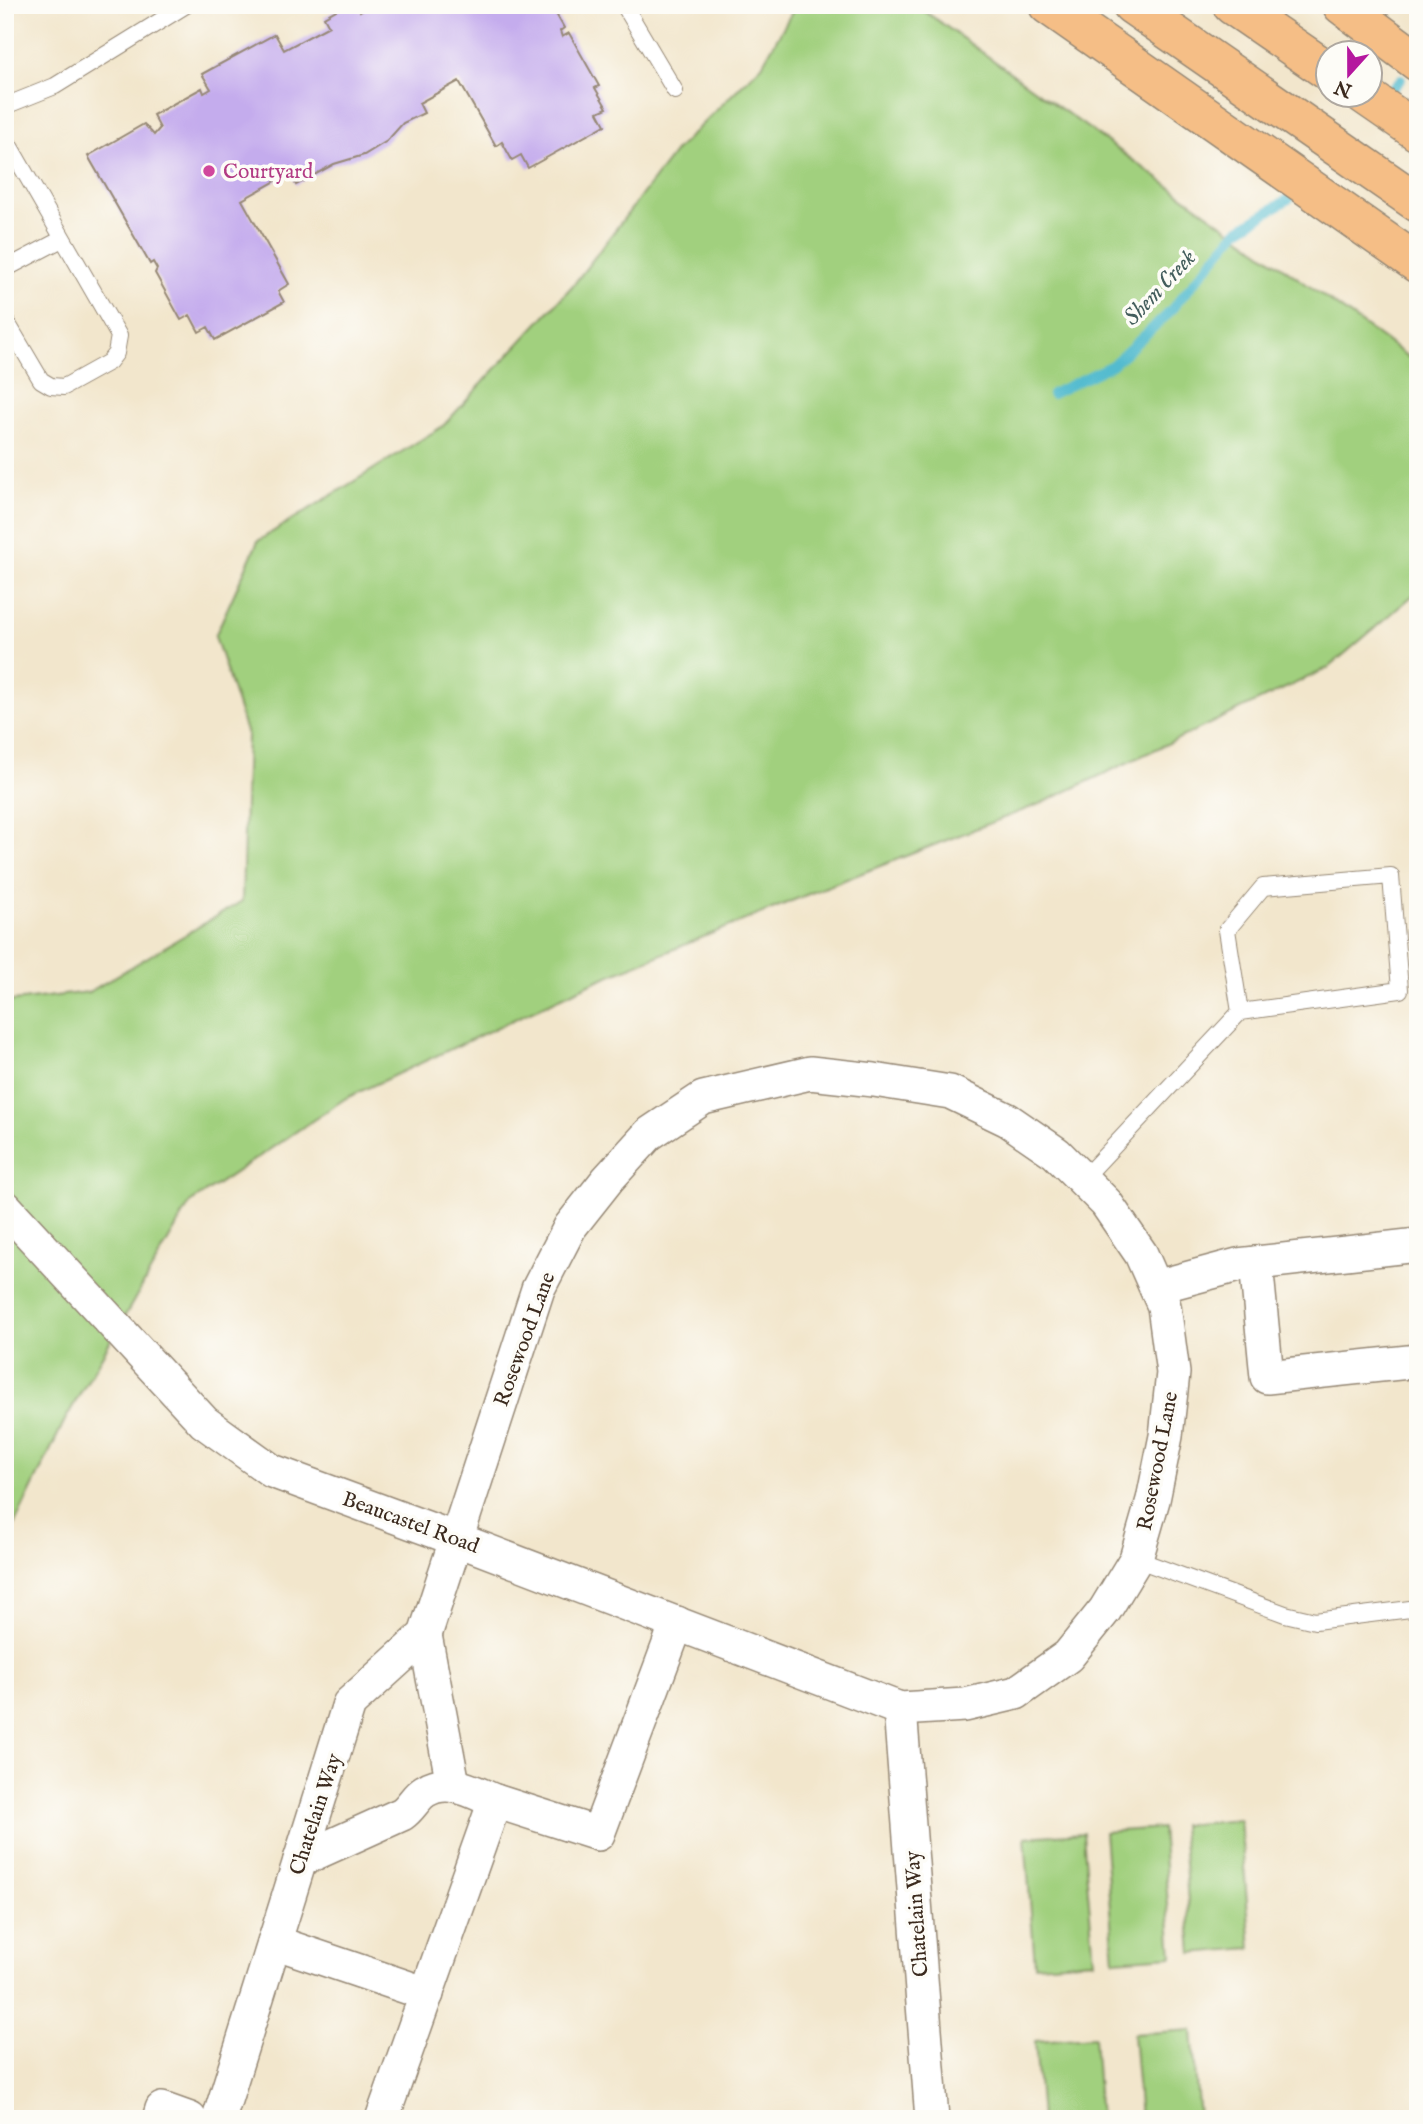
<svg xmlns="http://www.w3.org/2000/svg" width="1423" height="2124" font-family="'IM FELL English',serif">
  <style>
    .green { fill: #a1d07e; stroke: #6e7d4e; stroke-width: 2 }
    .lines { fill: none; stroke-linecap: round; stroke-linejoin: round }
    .stream { stroke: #52bbcf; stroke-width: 10 }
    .building { fill: #c4aced }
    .lane-casing { stroke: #968875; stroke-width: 18 }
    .street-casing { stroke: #968875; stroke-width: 36 }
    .highway-casing { stroke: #968875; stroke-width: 41 }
    .lane { stroke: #fff; stroke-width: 16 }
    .street { stroke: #fff; stroke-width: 33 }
    .highway { stroke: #f5be86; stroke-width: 38 }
    .hotel-dot { fill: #d1479c; stroke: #fdfcf7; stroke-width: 2.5 }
    .labels { text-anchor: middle; stroke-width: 7; stroke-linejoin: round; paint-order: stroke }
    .hotel-label { font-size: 21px; fill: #b23c85; stroke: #fdfcf7; text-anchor: start }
    .street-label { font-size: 21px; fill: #3b2a1e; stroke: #fdfcf7 }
    .water-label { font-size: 23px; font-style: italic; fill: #435d5c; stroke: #fdfcf7 }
  </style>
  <rect width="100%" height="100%" fill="#fdfcf7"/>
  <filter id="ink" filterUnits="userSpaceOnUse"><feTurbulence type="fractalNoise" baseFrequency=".0143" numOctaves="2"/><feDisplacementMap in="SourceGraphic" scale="14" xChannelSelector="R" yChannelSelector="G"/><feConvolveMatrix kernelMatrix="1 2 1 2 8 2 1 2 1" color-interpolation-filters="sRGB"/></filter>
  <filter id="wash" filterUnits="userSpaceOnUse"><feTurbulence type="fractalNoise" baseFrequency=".00686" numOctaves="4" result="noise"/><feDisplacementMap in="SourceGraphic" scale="28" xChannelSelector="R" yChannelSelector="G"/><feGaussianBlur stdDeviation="1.57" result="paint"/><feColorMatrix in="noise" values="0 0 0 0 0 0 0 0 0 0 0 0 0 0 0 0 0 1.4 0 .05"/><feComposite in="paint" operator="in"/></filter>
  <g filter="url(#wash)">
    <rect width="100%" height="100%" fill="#f2e6cc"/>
    <g class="green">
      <polygon points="796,5 916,5 1418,364 1418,591 1328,668 1042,803 816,891 596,981 346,1098 190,1203 65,1420 5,1544 5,1002 89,992 242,901 247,735 215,636 258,541 443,426 574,284 677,149 762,65"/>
      <polygon points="1240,1820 1251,1948 1192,1953 1182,1825"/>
      <polygon points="1162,1828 1172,1956 1114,1960 1104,1832"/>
      <polygon points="1083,1833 1094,1961 1035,1965 1025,1837"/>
      <polygon points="1192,2030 1199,2119 1140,2119 1133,2034"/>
      <polygon points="1094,2037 1100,2119 1041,2119 1035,2041"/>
    </g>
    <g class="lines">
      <g class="stream">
        <polyline points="1386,96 1401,79"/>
        <polyline points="1052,394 1112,365 1166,316 1237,231 1290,198"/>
      </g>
    </g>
    <g id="blocks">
      <polygon class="building" points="345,5 357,5 360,11 370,5 551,5 564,28 560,31 562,37 569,33 599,86 595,88 607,108 598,112 605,125 528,168 521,155 512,160 502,142 496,146 459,81 419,103 424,113 403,123 387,141 364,155 334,164 296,185 290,173 242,200 289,284 278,291 284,302 215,340 208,327 199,332 190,315 181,320 155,273 157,269 153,262 150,264 88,156 144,124 154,135 160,128 153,115 202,88 204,93 211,89 202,74 275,34 284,50 329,26 324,17"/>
    </g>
  </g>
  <g filter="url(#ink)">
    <use href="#blocks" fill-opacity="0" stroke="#968875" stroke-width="2"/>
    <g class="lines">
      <defs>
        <g id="lane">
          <polyline points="624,5 675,91"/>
          <polyline points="5,106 55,86 186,5"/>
          <polyline points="5,138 119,336 116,353 109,362 64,387 51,386 41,380 5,319"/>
          <polyline points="5,269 62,239"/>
          <polyline points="1082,1180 1240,1012 1227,930 1263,887 1391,876 1400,990 1240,1012"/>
          <polyline points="1136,1559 1285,1614 1315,1621 1418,1608"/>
        </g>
        <g id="street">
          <polyline points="5,1207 204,1422 272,1471 456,1539 900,1709 965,1705 1016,1693 1068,1656 1105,1610 1136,1559 1153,1500 1166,1436 1173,1373 1164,1306 1141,1254 1106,1203 1056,1153 1008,1120 950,1092 874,1080 810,1073 703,1098 649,1134 608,1179 570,1227 538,1289 425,1635 349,1704 219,2119"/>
          <polyline points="1256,1263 1267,1377 1418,1361"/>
          <polyline points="1156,1287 1238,1265 1418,1245"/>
          <polyline points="425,1635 453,1784"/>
          <polyline points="900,1709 932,2119"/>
          <path d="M 300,1860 L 402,1814 C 411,1808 416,1796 425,1791 C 448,1776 473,1792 495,1801"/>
          <polyline points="274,1942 427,1994"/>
          <polyline points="159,2119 162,2109 190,2119"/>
          <polyline points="382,2119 495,1801 598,1834 677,1623"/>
        </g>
        <g id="highway">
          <polyline points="1048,5 1418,264"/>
          <polyline points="1132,5 1418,203"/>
          <polyline points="1232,5 1328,71"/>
          <polyline points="1342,5 1418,62"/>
          <polyline points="1363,94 1418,132"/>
        </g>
      </defs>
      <use href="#lane" class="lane-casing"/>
      <use href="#street" class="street-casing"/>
      <use href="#highway" class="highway-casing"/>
      <use href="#lane" class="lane"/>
      <use href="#street" class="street"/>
      <use href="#highway" class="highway"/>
    </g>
  </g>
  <circle class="hotel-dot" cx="209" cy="171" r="7"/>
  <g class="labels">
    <g class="hotel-label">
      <text x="223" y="178">Courtyard</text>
    </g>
    <g class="street-label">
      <text transform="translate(524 1339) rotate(-70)" y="7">Rosewood Lane</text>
      <text transform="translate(1157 1461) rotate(-79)" y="7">Rosewood Lane</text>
      <text transform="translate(411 1522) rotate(20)" y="7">Beaucastel Road</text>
      <text transform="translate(315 1814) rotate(-72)" y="7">Chatelain Way</text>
      <text transform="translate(916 1914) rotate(-94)" y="7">Chatelain Way</text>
    </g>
    <g class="water-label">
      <text transform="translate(1159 287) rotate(-47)" y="8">Shem Creek</text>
    </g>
  </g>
  <rect width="1423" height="2124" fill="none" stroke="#fdfcf7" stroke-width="28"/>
  <g transform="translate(1349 74) rotate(201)"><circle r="33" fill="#fdfcf7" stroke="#afa8a0" stroke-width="2"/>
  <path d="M0-5L12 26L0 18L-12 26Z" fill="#b5179e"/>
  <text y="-10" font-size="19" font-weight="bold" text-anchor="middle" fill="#3b2a1e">N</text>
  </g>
</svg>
